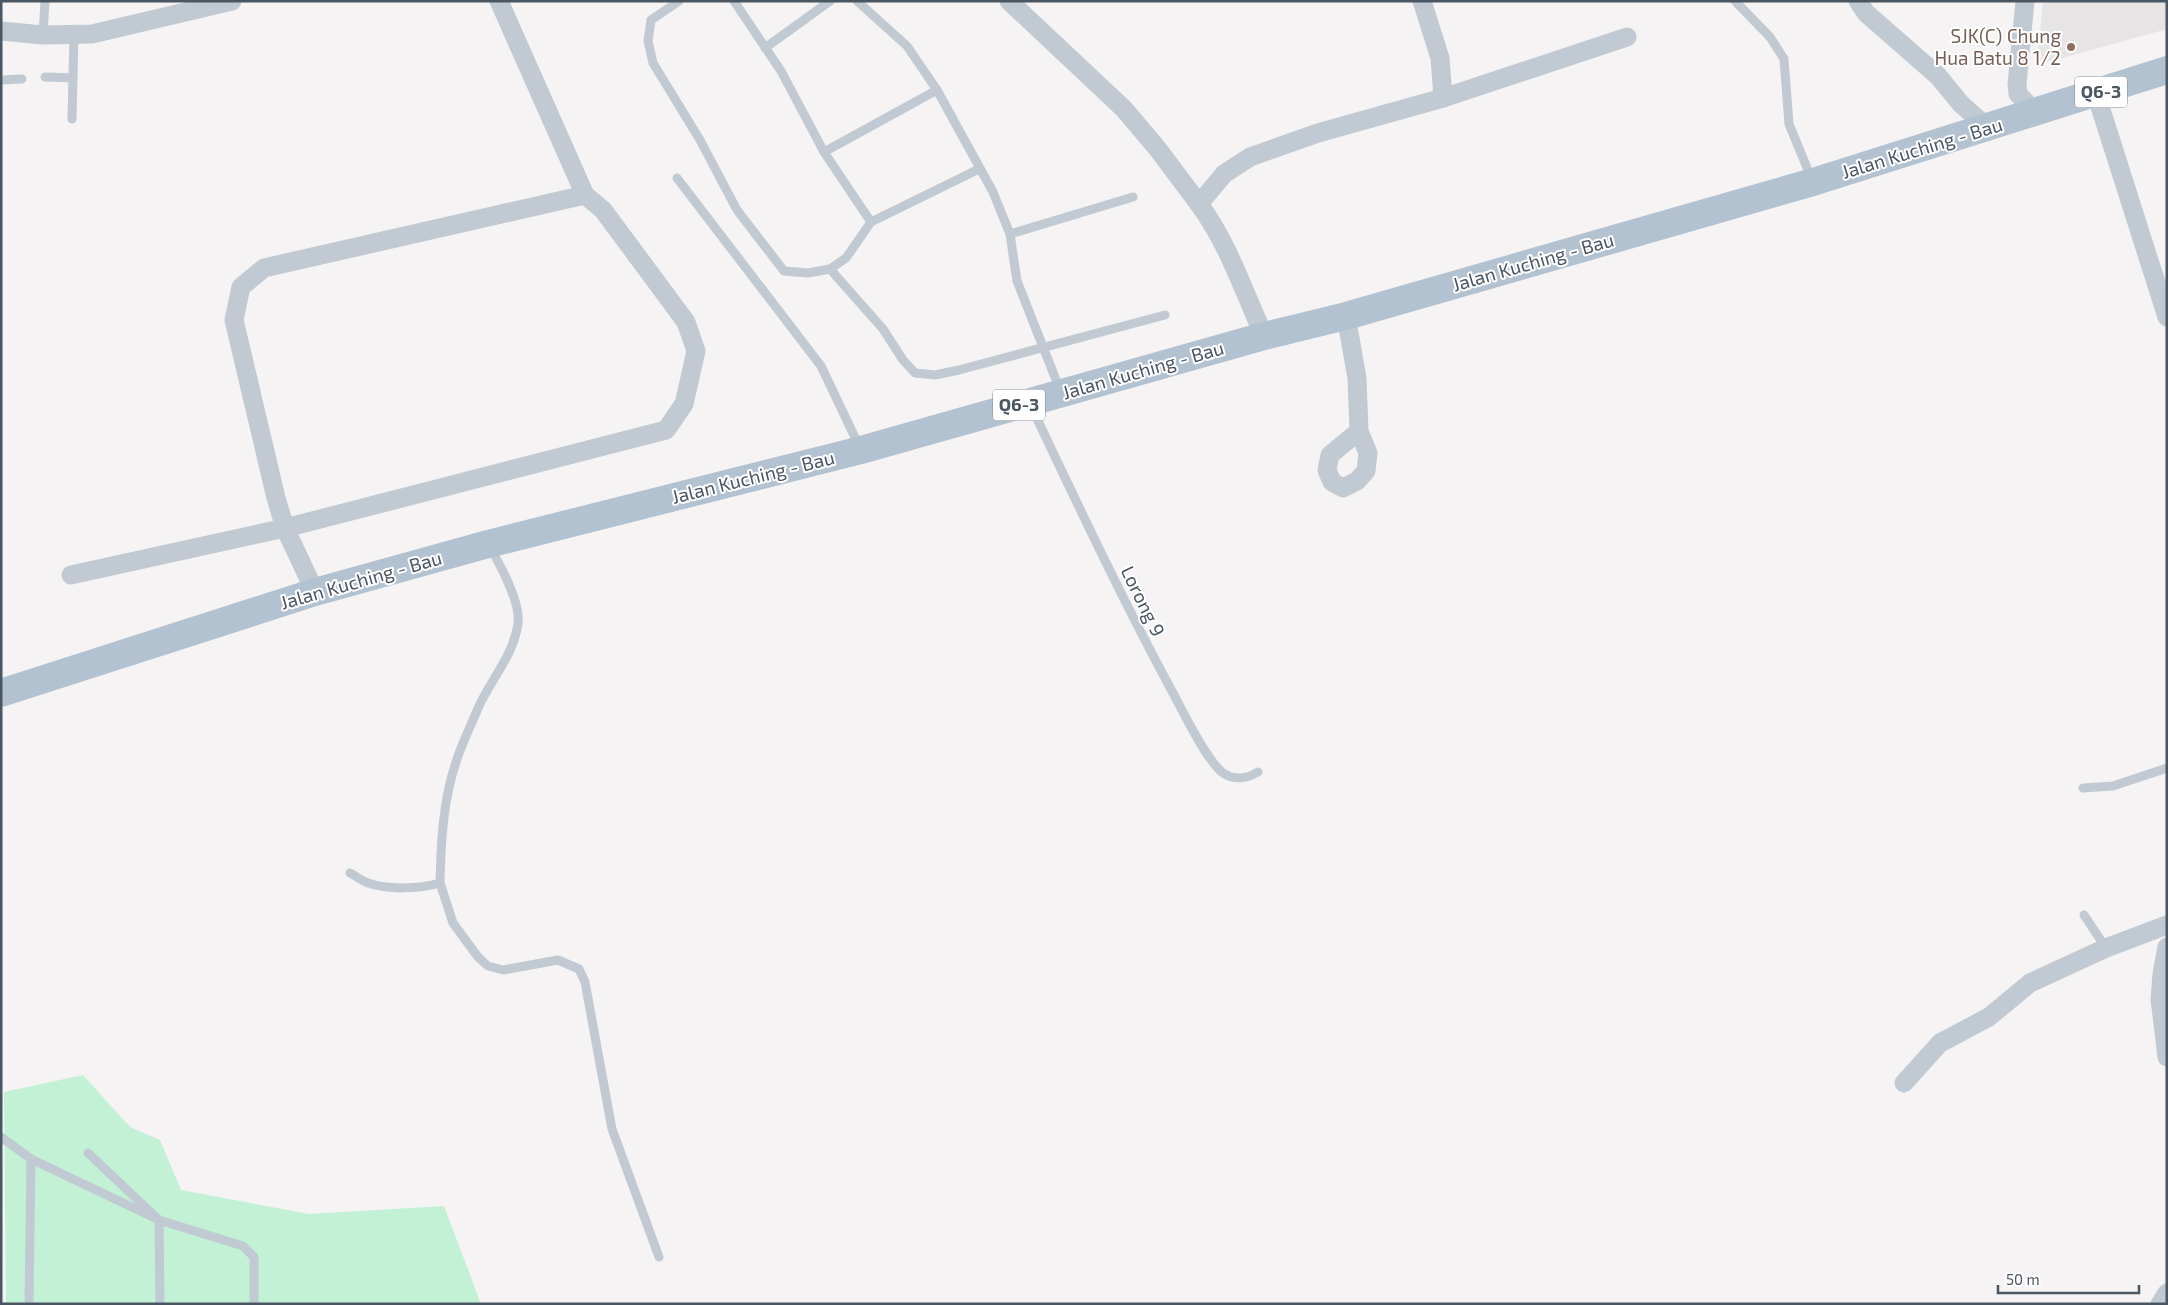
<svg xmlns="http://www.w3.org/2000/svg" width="2168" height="1305" font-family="'Exo 2',sans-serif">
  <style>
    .education { fill: #e6e4e5 }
    .green { fill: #c3f1d5 }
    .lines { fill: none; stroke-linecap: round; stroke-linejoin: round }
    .service { stroke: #c1cad2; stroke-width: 9 }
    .minor { stroke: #c1cad2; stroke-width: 19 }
    .primary { stroke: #b3c2d1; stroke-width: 28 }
    .education-dot { fill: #8d6e63; stroke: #fff; stroke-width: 2 }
    .labels { text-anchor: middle; stroke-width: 4; stroke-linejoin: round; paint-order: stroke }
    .shield { fill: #fff; stroke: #808990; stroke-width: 1 }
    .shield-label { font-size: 18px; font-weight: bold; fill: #4a5661 }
    .education-label { font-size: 19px; fill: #785e54; stroke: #fff; text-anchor: end }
    .street-label { font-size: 19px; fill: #4a5661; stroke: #fff }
  </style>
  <rect width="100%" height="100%" fill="#f5f3f3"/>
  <polygon class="education" points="2043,1 2167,1 2167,29 2037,65"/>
  <polygon class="green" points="83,1075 130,1127 160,1140 181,1190 309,1214 444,1206 481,1304 6,1304 4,1092"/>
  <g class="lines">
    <g class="service">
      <polyline points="679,1 651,20 648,41 653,63 700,140 737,210 784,271 808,273 830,269 883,329 903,360 915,373 935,375 959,370 1165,315"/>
      <polyline points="734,1 781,71 824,152"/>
      <polyline points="857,1 907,46 937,90 993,192 1010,234 1017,281 1060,390"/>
      <polyline points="1735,1 1770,37 1784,59 1789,124 1812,180"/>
      <polyline points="43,35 45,1"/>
      <polyline points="765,48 830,1"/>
      <polyline points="45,77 73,78"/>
      <polyline points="1,80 22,79"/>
      <polyline points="72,119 74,34"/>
      <polyline points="677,178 821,366 860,448"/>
      <polyline points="871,222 824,152 937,90"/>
      <polyline points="1010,234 1133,197"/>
      <polyline points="830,269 846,258 871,222 979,169"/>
      <path d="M 1030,404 C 1076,501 1122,599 1173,693 C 1183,712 1207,761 1223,773 C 1235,781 1248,778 1258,772"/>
      <polyline points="2083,788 2113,786 2167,768"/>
      <path d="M 350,873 C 356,876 362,881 368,883 C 388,890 419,889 440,883 C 441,841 443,799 457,759 C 463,741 472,723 479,706 C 492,678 513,656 518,624 C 521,603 500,564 489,546"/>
      <polyline points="440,883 453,923 478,957 488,966 503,970 558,960 579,969 585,982 612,1129 659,1257"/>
      <polyline points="2084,915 2106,948"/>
      <polyline points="1,1137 31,1159 29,1304"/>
      <polyline points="88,1153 159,1220 243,1246 254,1257 254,1304"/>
      <polyline points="31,1159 159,1220 160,1304"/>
    </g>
    <g class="minor">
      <polyline points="499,1 585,195"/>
      <polyline points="1009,1 1124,109 1157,148 1199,204"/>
      <polyline points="1422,1 1440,58 1443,98"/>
      <polyline points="1858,1 1866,13 1938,76 1961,104 1988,128"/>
      <polyline points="2025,1 2017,84 2018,94 2036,113"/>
      <polyline points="1,31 43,35 92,34 232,1"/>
      <polyline points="2096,94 2167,317"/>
      <polyline points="1346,316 1357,378 1359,431 1368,453 1366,471 1357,481 1343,488 1332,482 1327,470 1330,455 1359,431"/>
      <path d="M 1264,336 C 1244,292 1228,243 1199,204 L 1224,174 L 1250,157 L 1318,133 L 1443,98 L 1627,37"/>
      <polyline points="71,575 285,528 666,430 684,404 696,351 686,322 603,210 585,195 264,268 241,287 234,320 276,498 285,528 315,592"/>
      <polyline points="2167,947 2162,974 2160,999 2167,1057"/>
      <polyline points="1904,1083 1940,1043 1989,1017 2030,983 2106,948 2167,925"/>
      <polyline points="2160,1304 2167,1293"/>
    </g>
    <polyline class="primary" points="1,693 315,592 488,544 861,450 1264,336 1346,316 1813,182 2167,70"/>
  </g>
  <circle class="education-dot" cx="2071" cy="47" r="5"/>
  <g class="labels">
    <g class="shield">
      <rect x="2075" y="76.5" width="52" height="31" rx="4"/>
      <rect x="993" y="389.5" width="52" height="31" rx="4"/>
    </g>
    <g class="shield-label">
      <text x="2101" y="98">Q6-3</text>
      <text x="1019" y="411">Q6-3</text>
    </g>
    <g class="education-label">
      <text x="2061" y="43">SJK(C) Chung<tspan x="2061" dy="22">Hua Batu 8 1/2</tspan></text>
    </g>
    <g class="street-label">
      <text transform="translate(1922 148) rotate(-17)" y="7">Jalan Kuching - Bau</text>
      <text transform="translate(1533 262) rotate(-16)" y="7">Jalan Kuching - Bau</text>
      <text transform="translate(1143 370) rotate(-16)" y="7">Jalan Kuching - Bau</text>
      <text transform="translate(753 477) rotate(-14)" y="7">Jalan Kuching - Bau</text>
      <text transform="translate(361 580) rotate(-16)" y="7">Jalan Kuching - Bau</text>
      <text transform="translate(1143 601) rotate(64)" y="7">Lorong 9</text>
    </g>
  </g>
  <rect width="2168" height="1305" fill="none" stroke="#4a5661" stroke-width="5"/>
  <path d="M1998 1285v8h141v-8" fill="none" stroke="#4a5661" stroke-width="2.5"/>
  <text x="2006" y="1285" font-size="15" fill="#4a5661" stroke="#ffffff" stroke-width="4" paint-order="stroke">50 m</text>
</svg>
